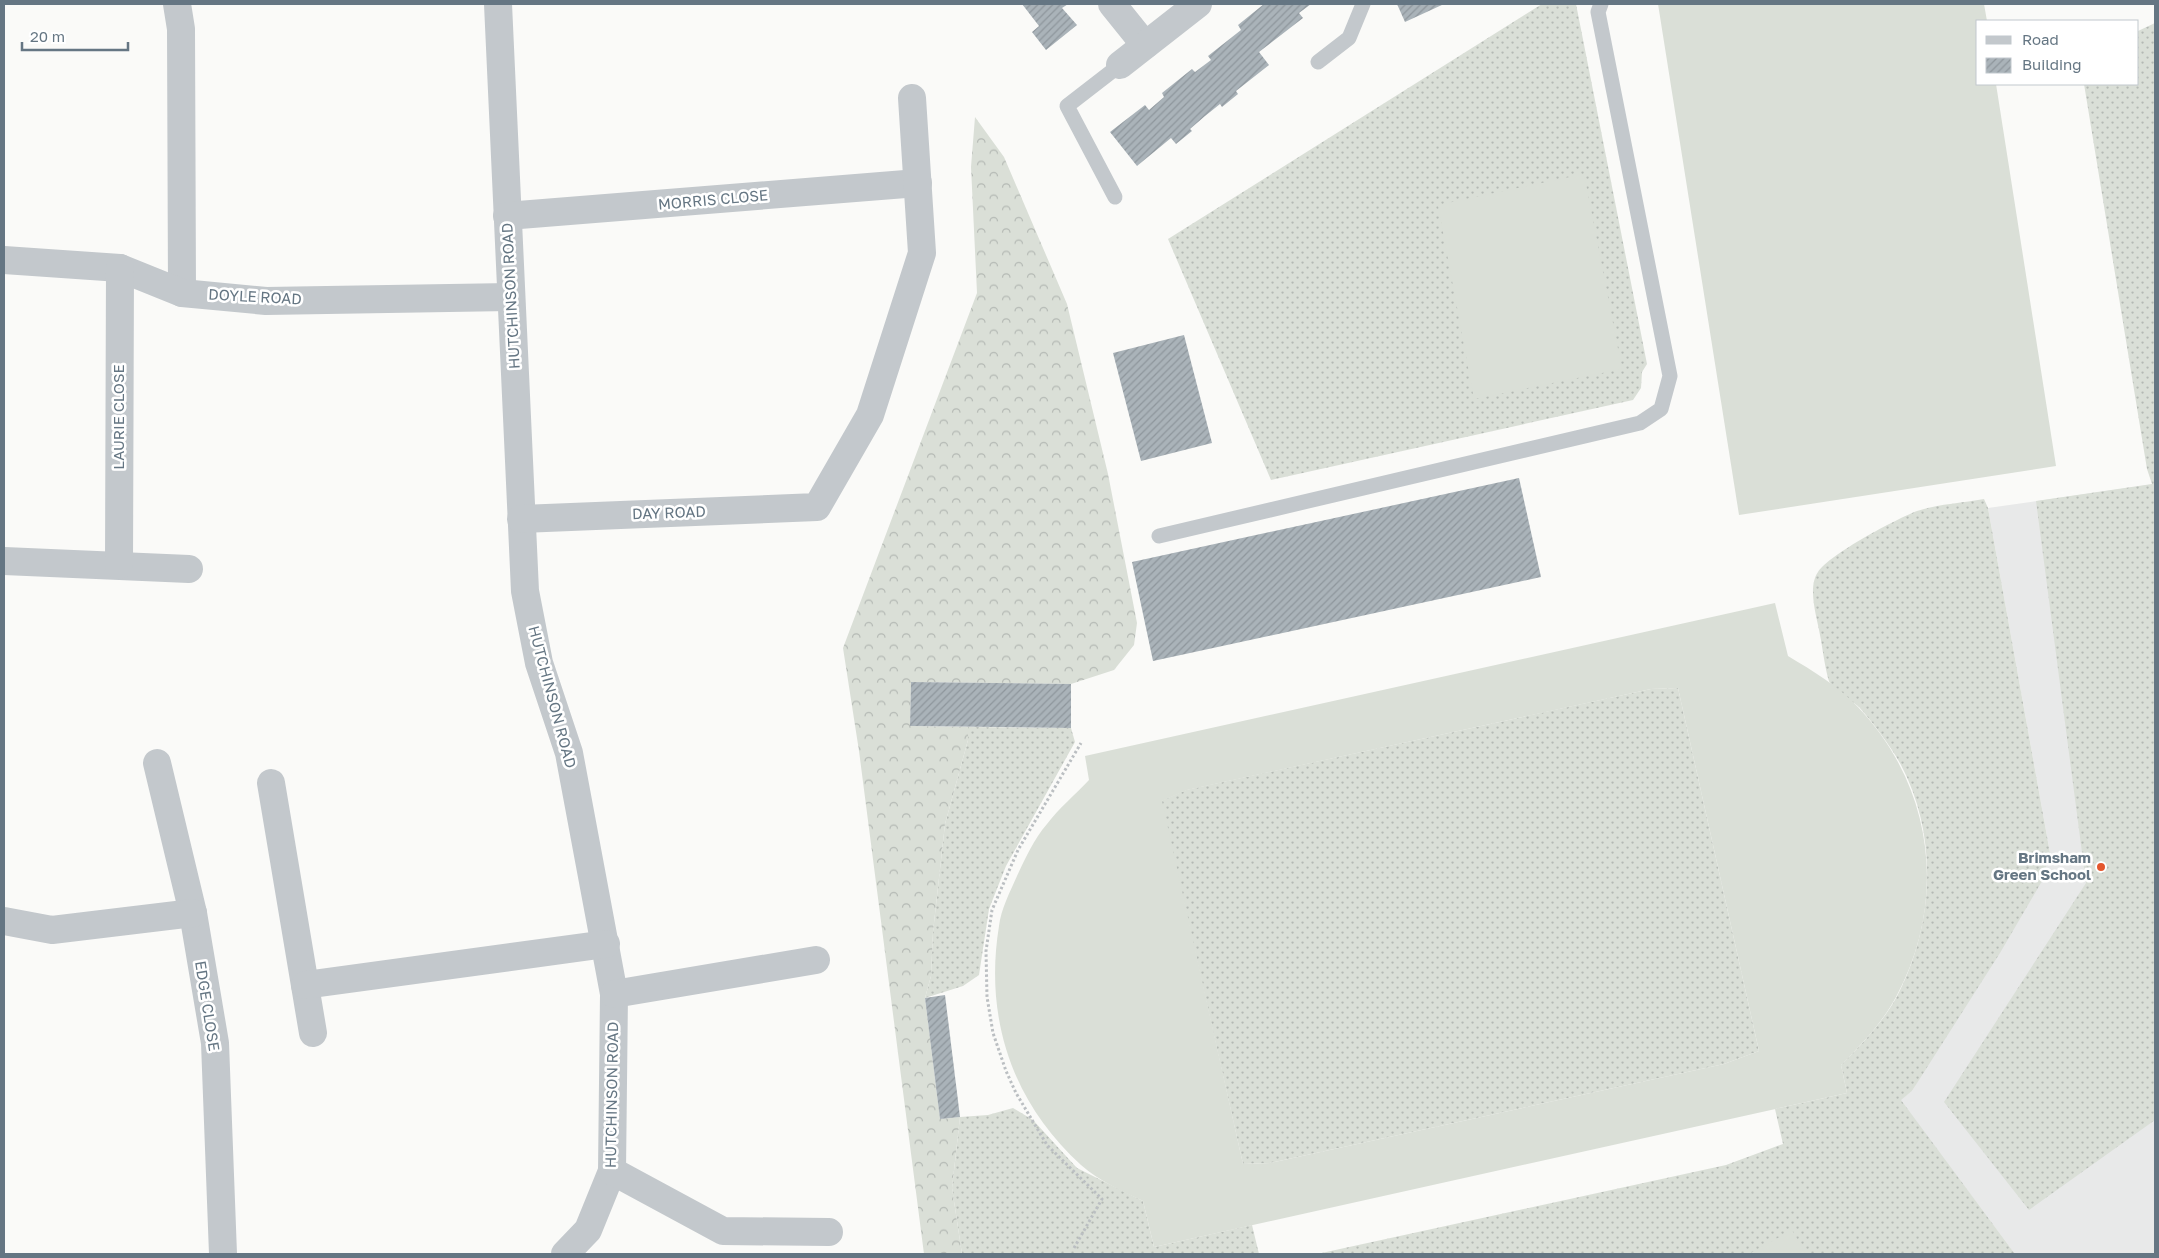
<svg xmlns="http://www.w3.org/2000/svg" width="2159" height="1258" font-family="'Golos Text',sans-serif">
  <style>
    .built { fill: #e8e9e9 }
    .grass { fill: url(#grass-dots) }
    .forest { fill: url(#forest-crowns) }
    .garden { fill: #dadfd7; fill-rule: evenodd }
    .building { fill: url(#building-hatch) }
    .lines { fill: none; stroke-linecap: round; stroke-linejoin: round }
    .path { stroke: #bbbfc2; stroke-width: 3; stroke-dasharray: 2.5 2.5; stroke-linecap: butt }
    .service { stroke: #c3c8cc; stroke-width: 15 }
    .minor { stroke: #c3c8cc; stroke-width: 28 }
    .poi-dot { fill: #e4572e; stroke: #fff; stroke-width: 2 }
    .labels { text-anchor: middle; stroke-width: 5; stroke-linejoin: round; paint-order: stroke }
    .street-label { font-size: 15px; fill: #657683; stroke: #fff }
    .poi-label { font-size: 15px; font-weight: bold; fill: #657683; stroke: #fff; text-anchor: end }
  </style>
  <defs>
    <pattern id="grass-dots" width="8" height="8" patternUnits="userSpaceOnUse" patternTransform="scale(1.25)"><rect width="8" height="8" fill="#dadfd7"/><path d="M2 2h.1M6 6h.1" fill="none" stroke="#b4b9b4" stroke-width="1.8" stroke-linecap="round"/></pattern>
    <pattern id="forest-crowns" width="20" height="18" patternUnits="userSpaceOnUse" patternTransform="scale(1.25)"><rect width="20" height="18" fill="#dadfd7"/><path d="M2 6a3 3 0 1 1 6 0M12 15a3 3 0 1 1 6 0" fill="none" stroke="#b4b9b4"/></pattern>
    <pattern id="building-hatch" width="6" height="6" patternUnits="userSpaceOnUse" patternTransform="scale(1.25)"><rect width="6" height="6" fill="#aab3b9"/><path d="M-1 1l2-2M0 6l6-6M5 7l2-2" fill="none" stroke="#8e969c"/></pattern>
  </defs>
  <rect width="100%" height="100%" fill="#fafaf8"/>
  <polygon class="built" points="2155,484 2155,1254 2015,1254 1900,1100 1912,1091 2050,853 1988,508"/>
  <g class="grass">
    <polygon points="1542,4 1576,4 1647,364 1642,372 1641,388 1633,400 1271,480 1168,239"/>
    <polygon points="2155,23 2155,1120 2029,1210 1944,1102 2086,883 2036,501 2152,484 2147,469 2084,84 2138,84 2138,31"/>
    <path d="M 1984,499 L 1988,508 L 2050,853 L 2042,881 L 2000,953 L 1912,1091 L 1901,1100 L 2015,1254 L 1317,1254 L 1726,1165 L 1783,1144 L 1775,1109 L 1847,1093 L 1841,1065 C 1862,1044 1882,1023 1896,998 C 1934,927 1939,837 1901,765 C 1890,745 1874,724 1859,707 C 1852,701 1834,689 1830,683 C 1826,676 1822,644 1820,635 C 1817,617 1807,588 1818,572 C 1830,554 1896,519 1917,511 C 1938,504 1963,503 1984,499 Z"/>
    <polygon points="1678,688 1759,1051 1724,1064 1270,1163 1243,1164 1161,801 1186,790 1651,689"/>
    <polygon points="968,727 1071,728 1075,742 1006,866 989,909 979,975 963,986 925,998 931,976 933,932 945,824 968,740"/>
    <polygon points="1013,1108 1033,1120 1077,1168 1143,1201 1154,1247 1252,1225 1259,1254 962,1254 952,1188 960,1117 988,1115"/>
  </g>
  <polygon class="forest" points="975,117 1004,157 1067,304 1108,474 1137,623 1134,645 1114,670 1071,684 911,682 910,726 968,727 968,740 945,824 933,932 931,976 925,998 940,1119 960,1117 952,1188 962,1254 924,1254 859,751 843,648 977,293 971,167"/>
  <g class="garden">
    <polygon points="1658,4 1984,4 1987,21 1978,21 1978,84 1996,84 2056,466 1739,515"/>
    <polygon points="1584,174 1622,369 1474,399 1438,205"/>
    <path d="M 1775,603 L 1788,656 C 1813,671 1838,686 1858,707 C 1934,787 1948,901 1896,997 C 1882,1023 1862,1044 1841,1065 L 1847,1093 L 1154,1247 L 1143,1201 C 1122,1191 1099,1181 1081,1165 C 1012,1102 984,1018 999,926 C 1001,909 1010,892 1017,876 C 1025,859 1034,839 1047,824 C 1059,808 1075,795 1089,780 L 1085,756 ZM 1678,688 L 1759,1051 L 1724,1064 L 1270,1163 L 1243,1164 L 1162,801 L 1187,790 L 1651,689 Z"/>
    <polygon points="1792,1230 1806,1254 1749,1254"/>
  </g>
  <g class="building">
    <polygon points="1022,4 1068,4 1062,8 1077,25 1046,50 1032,32 1039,26"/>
    <polygon points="1264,4 1311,4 1299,13 1303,18 1259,52 1269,65 1236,91 1238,94 1222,107 1220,104 1205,116 1190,129 1192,131 1176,144 1171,138 1137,166 1110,132 1145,105 1149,110 1164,97 1162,93 1192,69 1195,72 1211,60 1208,56 1241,30 1238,25"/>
    <polygon points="1397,4 1444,4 1405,22"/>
    <polygon points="1184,335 1212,443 1141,461 1113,353"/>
    <polygon points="1519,478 1541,577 1153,661 1132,562"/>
    <polygon points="911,682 1071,684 1071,728 910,726"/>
    <polygon points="945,995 960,1117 940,1119 925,998"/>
  </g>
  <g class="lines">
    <polyline class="path" points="1074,1248 1102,1199 1047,1145 1016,1093 1006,1071 993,1033 987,997 986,951 992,910 1018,850 1081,743"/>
    <g class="service">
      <polyline points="1318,62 1349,38 1363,4"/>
      <polyline points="1115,197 1067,106 1120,65"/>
      <polyline points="1159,536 1640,423 1661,409 1670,376 1598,12 1601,4"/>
    </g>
    <g class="minor">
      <polyline points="177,4 181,29 182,293"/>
      <polyline points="498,4 525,591 539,663 569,753 614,994 612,1171 588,1230 565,1254"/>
      <polyline points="1112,4 1145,45"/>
      <polyline points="1120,65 1198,4"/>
      <polyline points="507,216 918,183"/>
      <polyline points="4,260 120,268 182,293 266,301 511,297"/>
      <polyline points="521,519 817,507 870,415 922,253 912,98"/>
      <polyline points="4,561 189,569"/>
      <polyline points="119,565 120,268"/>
      <polyline points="157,763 193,913 215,1043 223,1254"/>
      <polyline points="271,783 313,1033"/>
      <polyline points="4,921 52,930 193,913"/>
      <polyline points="305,985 606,944"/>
      <polyline points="614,994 816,960"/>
      <polyline points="612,1171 723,1231 829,1232"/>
    </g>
  </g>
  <circle class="poi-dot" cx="2101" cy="867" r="5"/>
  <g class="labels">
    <g class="street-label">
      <text transform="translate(713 200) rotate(-5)" y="5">MORRIS CLOSE</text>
      <text transform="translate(511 296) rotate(-93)" y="5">HUTCHINSON ROAD</text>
      <text transform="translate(255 297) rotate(3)" y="5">DOYLE ROAD</text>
      <text transform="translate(119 417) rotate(-90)" y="5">LAURIE CLOSE</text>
      <text transform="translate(669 513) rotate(-2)" y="5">DAY ROAD</text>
      <text transform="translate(552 697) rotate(75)" y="5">HUTCHINSON ROAD</text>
      <text transform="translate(207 1006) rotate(81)" y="5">EDGE CLOSE</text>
      <text transform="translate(612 1095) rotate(-89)" y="5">HUTCHINSON ROAD</text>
    </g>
    <g class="poi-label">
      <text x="2091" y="863">Brimsham<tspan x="2091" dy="17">Green School</tspan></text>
    </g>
  </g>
  <rect width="2159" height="1258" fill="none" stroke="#657683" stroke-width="10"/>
  <rect x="1976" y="20" width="162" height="65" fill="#ffffff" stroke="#c1c8cd"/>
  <rect x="1986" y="36" width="25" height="8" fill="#c3c8cc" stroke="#c1c8cd"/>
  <text x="2022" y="45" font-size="15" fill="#657683">Road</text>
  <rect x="1986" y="58" width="25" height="15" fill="url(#building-hatch)" stroke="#c1c8cd"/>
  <text x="2022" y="70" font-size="15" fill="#657683">Building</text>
  <path d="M22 42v8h106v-8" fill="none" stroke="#657683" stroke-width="2.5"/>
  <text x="30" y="42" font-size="15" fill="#657683" stroke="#ffffff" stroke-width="4" paint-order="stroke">20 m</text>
</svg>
